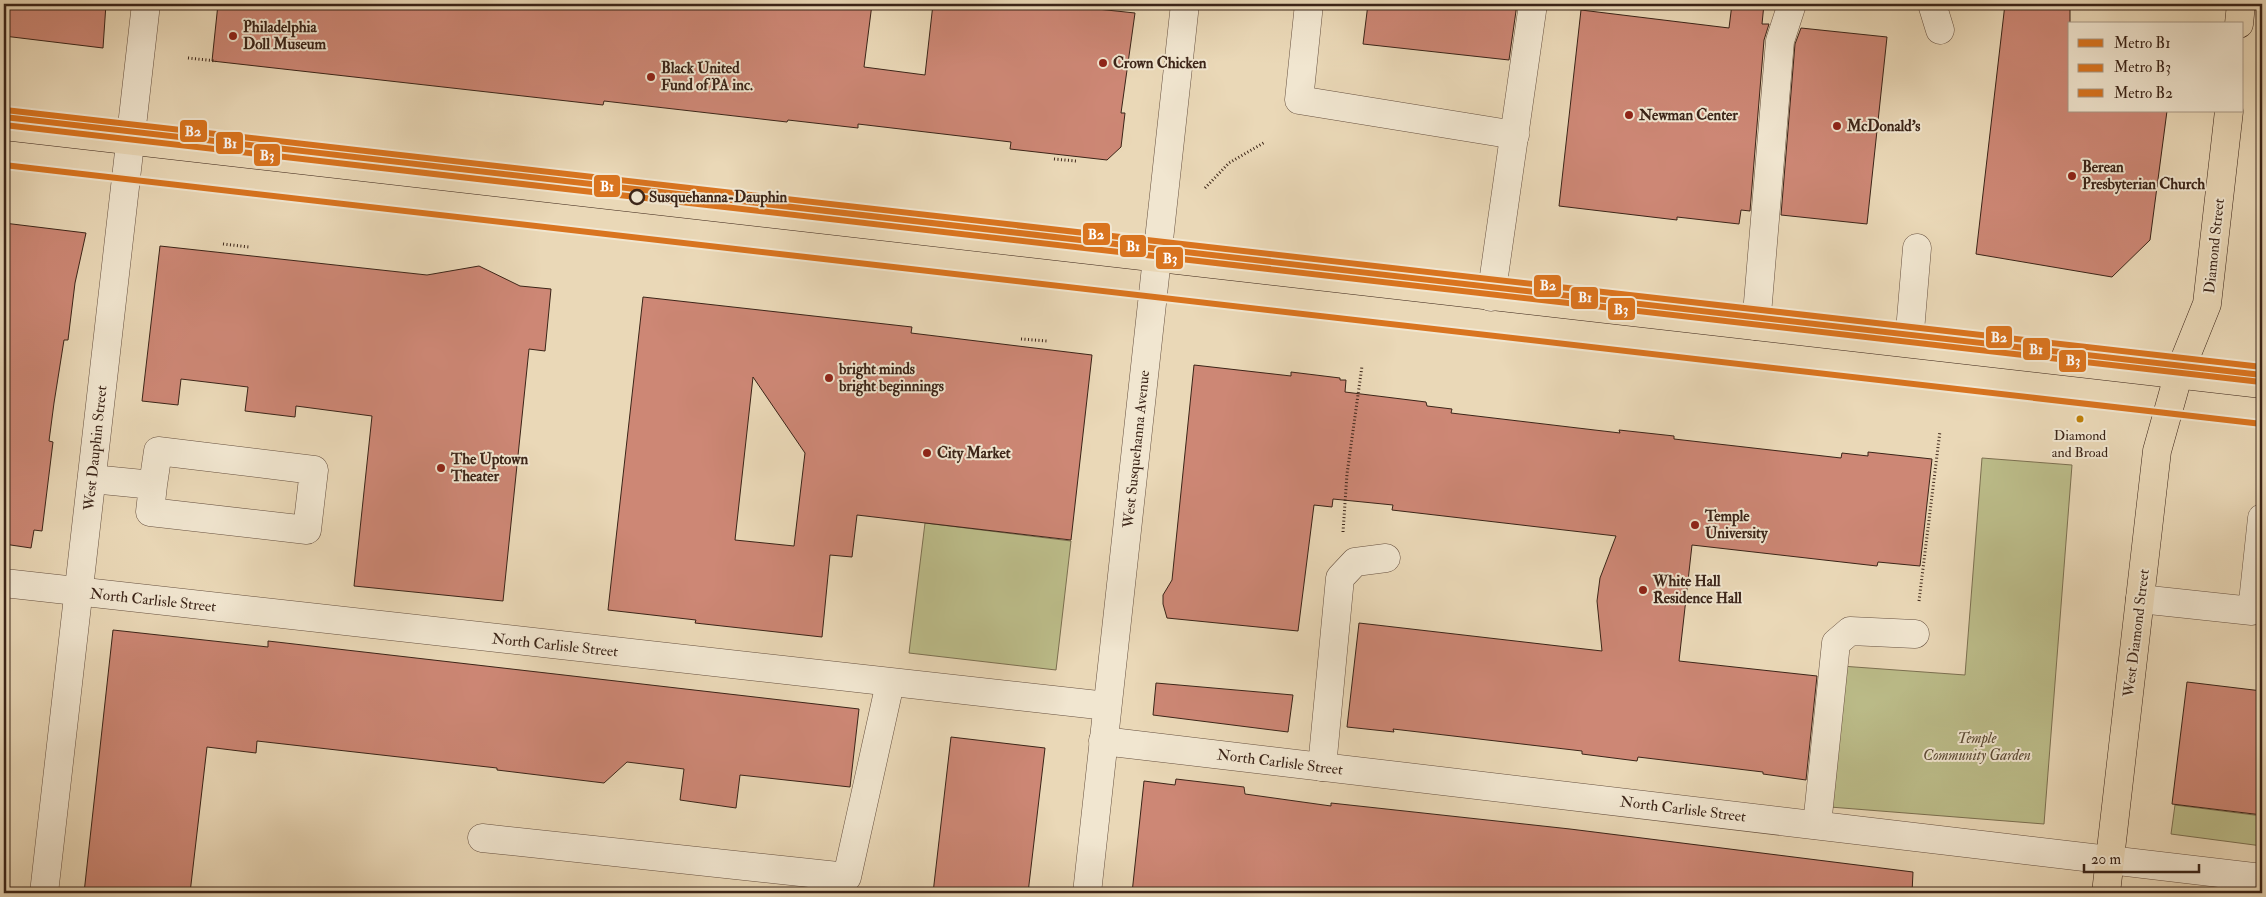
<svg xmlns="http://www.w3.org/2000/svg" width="2266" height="897" font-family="'IM FELL Double Pica',serif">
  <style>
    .green { fill: #bcbd8a; stroke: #7c7051 }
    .building { fill: #cd8775; stroke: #3b2418; fill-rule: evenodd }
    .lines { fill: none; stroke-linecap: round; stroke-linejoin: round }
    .minor-casing { stroke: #675140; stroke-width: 29 }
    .major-casing { stroke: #3b2418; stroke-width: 29 }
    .path { stroke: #3b2418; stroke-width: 3; stroke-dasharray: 1 2.5; stroke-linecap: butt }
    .minor { stroke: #f1e6d0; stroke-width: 28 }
    .major { stroke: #ead8b7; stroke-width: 28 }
    .metro-1-casing { stroke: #f1e6d0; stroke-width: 10 }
    .metro-2-casing { stroke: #f1e6d0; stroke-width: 10 }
    .metro-3-casing { stroke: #f1e6d0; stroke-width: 10 }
    .metro-1 { stroke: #d9741f; stroke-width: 6 }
    .metro-2 { stroke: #d9741f; stroke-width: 6 }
    .metro-3 { stroke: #d9741f; stroke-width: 6 }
    .poi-dot { fill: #8f2418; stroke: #f1e6d0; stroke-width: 2 }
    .stop-dot { fill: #f1e6d0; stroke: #3b2418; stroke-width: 2.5 }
    .bus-dot { fill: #bf7f07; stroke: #f1e6d0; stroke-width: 2 }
    .labels { text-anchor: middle; stroke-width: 4; stroke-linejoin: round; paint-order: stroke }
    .bus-label { font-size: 14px; fill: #3b2418; stroke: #f1e6d0 }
    .poi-label { font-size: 15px; font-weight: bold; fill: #3b2418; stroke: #f1e6d0; text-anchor: start }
    .stop-label { font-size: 15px; font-weight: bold; fill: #3b2418; stroke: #f1e6d0; text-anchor: start }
    .street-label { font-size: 15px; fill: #3b2418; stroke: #f1e6d0 }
    .park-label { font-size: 15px; font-style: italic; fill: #5b4a34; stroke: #f1e6d0 }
    .line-badge { stroke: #f1e6d0; stroke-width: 2 }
    .badge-label { font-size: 14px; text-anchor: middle; font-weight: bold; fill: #fff }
  </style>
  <rect width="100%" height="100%" fill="#ead8b7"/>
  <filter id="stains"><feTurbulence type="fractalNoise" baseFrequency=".004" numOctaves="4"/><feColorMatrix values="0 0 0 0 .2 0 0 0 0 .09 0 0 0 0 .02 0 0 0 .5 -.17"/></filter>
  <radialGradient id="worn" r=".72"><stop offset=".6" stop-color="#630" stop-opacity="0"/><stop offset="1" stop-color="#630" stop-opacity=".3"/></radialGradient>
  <g class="green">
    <polygon points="1982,458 2072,465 2044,824 1830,807 1841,666 1965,675"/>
    <polygon points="925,523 1071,541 1056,670 909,653"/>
    <polygon points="2175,805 2262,816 2262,846 2171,834"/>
  </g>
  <g class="building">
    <polygon points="4,4 106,4 103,48 4,36"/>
    <polygon points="218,4 872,4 864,67 925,75 933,4 1050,4 1135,13 1121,113 1125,113 1121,147 1107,160 1010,149 1011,142 858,124 858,128 788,120 787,122 604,101 603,105 212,61"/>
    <polygon points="1368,4 1517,4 1509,60 1363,44"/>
    <polygon points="1732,4 1764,4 1762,24 1769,24 1764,40 1750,211 1741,210 1739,224 1677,217 1677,220 1559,206 1581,10 1729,28"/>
    <polygon points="2005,4 2070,4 2070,111 2167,111 2150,240 2112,277 1976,254"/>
    <polygon points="1801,28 1887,37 1867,224 1781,215 1795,44"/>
    <polygon points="4,223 86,233 75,283 68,340 64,340 54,403 49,441 53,442 42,531 34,530 31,548 4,544"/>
    <polygon points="160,246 427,275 479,266 520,286 551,289 545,351 529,349 503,601 354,586 372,416 296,406 295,417 245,411 248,387 181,379 178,405 142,401"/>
    <path d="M 643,297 L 912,327 L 911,333 L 1092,355 L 1071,540 L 857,515 L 852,557 L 830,555 L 822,637 L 695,623 L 696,620 L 608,610 ZM 753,377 L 805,453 L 794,546 L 735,540 Z"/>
    <polygon points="1194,365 1291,376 1291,372 1340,378 1340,380 1346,380 1345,392 1426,402 1427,406 1452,409 1451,413 1620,433 1619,430 1674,436 1674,439 1841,458 1842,453 1868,456 1868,452 1932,459 1920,566 1878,562 1877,566 1692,545 1679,661 1817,676 1806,780 1763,774 1763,772 1638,757 1637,761 1582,754 1582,751 1393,729 1394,732 1347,727 1359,623 1602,651 1597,601 1600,578 1616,536 1392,510 1393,505 1333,499 1332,507 1314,505 1298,631 1167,618 1163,604 1163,595 1172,580"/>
    <polygon points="113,630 268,647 268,641 859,709 850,787 740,775 736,808 680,800 684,769 627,762 604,783 497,770 497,768 257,741 256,753 207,747 190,893 84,893"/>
    <polygon points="2187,682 2262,691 2262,815 2172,804"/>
    <polygon points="1156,683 1293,695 1288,732 1153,715"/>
    <polygon points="951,737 1045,748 1028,893 933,893"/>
    <polygon points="1176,779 1244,787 1245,794 1331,806 1331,803 1570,829 1913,872 1912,893 1132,893 1144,781 1175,785"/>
  </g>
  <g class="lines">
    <defs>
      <g id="minor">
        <polyline points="1309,4 1299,100 1515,135"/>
        <polyline points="1932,4 1940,30"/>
        <polyline points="1491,297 1533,4"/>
        <polyline points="1756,326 1780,41 1792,4"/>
        <polyline points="1909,343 1917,248"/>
        <polyline points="92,479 153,485 158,451 314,470 307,530 150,512 153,485"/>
        <polyline points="4,583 1107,706"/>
        <polyline points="2140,599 2252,611 2262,518"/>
        <polyline points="1103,741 2262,878"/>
        <polyline points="1322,767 1340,578 1355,562 1386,558"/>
        <polyline points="1817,825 1836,643 1850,631 1915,634"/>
        <polyline points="482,838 847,877 890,683"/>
        <polyline points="44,893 146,4"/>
        <polyline points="1087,893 1185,4"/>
      </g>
      <g id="major">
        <polyline points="2239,24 2241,4"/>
        <polyline points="4,126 2262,384"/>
        <polyline points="2106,893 2157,451 2178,376 2207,304 2229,111"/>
      </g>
    </defs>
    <use href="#minor" class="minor-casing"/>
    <use href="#major" class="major-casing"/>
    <g class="path">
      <polyline points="188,58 216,61"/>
      <polyline points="1054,159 1076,161"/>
      <polyline points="1205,188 1229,163 1265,142"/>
      <polyline points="223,244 249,247"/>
      <polyline points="1021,339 1047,341"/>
      <polyline points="1343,532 1347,474 1362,366"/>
      <polyline points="1919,601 1940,431"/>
    </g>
    <use href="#minor" class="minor"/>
    <use href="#major" class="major"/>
    <defs>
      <g id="metro-1">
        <polyline points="4,117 2262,375"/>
        <polyline points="4,165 2262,424"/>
      </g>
      <polyline id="metro-2" points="4,125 2261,382"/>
      <polyline id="metro-3" points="5,110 2262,367"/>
    </defs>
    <use href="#metro-1" class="metro-1-casing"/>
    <use href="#metro-2" class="metro-2-casing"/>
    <use href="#metro-3" class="metro-3-casing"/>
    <use href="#metro-1" class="metro-1"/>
    <use href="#metro-2" class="metro-2"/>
    <use href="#metro-3" class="metro-3"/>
  </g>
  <g class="poi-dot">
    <circle cx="233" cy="36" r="5"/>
    <circle cx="1103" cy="63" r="5"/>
    <circle cx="651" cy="77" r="5"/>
    <circle cx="1629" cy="115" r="5"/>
    <circle cx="1837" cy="126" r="5"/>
    <circle cx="2072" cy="176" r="5"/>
    <circle cx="829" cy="378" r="5"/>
    <circle cx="927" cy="453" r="5"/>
    <circle cx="441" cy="468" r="5"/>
    <circle cx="1695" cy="525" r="5"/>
    <circle cx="1643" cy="590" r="5"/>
  </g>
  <circle class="stop-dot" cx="637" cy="197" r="7"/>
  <circle class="bus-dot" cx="2080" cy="419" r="4.5"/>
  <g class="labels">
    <g class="bus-label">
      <text x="2080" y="440">Diamond<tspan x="2080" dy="17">and Broad</tspan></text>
    </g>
    <g class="poi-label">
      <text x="243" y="32">Philadelphia<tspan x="243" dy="17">Doll Museum</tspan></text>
      <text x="1113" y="68">Crown Chicken</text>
      <text x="661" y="73">Black United<tspan x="661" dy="17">Fund of PA inc.</tspan></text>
      <text x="1639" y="120">Newman Center</text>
      <text x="1847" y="131">McDonald's</text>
      <text x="2082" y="172">Berean<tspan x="2082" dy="17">Presbyterian Church</tspan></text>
      <text x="839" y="374">bright minds<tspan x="839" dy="17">bright beginnings</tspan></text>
      <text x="937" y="458">City Market</text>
      <text x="451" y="464">The Uptown<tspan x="451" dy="17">Theater</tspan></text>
      <text x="1705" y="521">Temple<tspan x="1705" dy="17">University</tspan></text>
      <text x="1653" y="586">White Hall<tspan x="1653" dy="17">Residence Hall</tspan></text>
    </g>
    <g class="stop-label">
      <text x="649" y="202">Susquehanna-Dauphin</text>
    </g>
    <g class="street-label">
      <text transform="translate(2214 246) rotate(-84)" y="5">Diamond Street</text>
      <text transform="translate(95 448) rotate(-84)" y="5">West Dauphin Street</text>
      <text transform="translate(1136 449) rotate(-84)" y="5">West Susquehanna Avenue</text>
      <text transform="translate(153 600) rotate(6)" y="5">North Carlisle Street</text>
      <text transform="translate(2136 633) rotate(-83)" y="5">West Diamond Street</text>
      <text transform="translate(555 645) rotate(6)" y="5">North Carlisle Street</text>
      <text transform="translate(1280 762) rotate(7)" y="5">North Carlisle Street</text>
      <text transform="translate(1683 809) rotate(7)" y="5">North Carlisle Street</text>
    </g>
    <g class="park-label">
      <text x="1977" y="743">Temple<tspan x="1977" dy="17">Community Garden</tspan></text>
    </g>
  </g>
  <g class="line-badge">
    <rect x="179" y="119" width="29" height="24" rx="5" fill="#d9741f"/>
    <rect x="215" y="131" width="29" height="24" rx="5" fill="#d9741f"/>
    <rect x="253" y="143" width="28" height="24" rx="5" fill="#d9741f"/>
    <rect x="593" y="174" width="28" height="24" rx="5" fill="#d9741f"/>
    <rect x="1082" y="222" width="29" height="24" rx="5" fill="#d9741f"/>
    <rect x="1119" y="234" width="28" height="24" rx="5" fill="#d9741f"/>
    <rect x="1155" y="246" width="29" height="24" rx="5" fill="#d9741f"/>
    <rect x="1533" y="274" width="29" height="24" rx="5" fill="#d9741f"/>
    <rect x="1570" y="286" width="29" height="24" rx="5" fill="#d9741f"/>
    <rect x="1607" y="297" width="29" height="24" rx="5" fill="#d9741f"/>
    <rect x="1985" y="325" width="28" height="24" rx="5" fill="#d9741f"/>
    <rect x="2022" y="337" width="29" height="24" rx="5" fill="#d9741f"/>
    <rect x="2058" y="349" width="29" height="24" rx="5" fill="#d9741f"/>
  </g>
  <g class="badge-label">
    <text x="193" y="136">B2</text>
    <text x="230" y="148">B1</text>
    <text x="267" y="160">B3</text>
    <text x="607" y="191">B1</text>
    <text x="1096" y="239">B2</text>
    <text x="1133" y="251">B1</text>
    <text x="1170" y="263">B3</text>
    <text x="1548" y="290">B2</text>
    <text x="1585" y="302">B1</text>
    <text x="1621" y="314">B3</text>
    <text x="1999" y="342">B2</text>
    <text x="2036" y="354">B1</text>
    <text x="2073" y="365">B3</text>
  </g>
  <rect width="2266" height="897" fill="none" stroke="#ead8b7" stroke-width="20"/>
  <rect x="5" y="5" width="2256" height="887" fill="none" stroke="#3b2418" stroke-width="2.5"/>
  <rect x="10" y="10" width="2246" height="877" fill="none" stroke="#3b2418"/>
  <rect x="2068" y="22" width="175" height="90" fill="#f1e6d0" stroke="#a89886"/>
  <rect x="2078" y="39" width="25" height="8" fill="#d9741f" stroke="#a89886"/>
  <text x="2114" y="48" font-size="15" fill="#3b2418">Metro B1</text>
  <rect x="2078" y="64" width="25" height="8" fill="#d9741f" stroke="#a89886"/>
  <text x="2114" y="72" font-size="15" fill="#3b2418">Metro B3</text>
  <rect x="2078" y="89" width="25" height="8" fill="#d9741f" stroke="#a89886"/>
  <text x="2114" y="98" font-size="15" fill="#3b2418">Metro B2</text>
  <path d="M2084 864v8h115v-8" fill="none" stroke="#3b2418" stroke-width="2.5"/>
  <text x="2091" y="864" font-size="15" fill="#3b2418" stroke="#f1e6d0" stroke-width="4" paint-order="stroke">20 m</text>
  <rect width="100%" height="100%" filter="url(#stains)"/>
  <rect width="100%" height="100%" fill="url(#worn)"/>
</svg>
